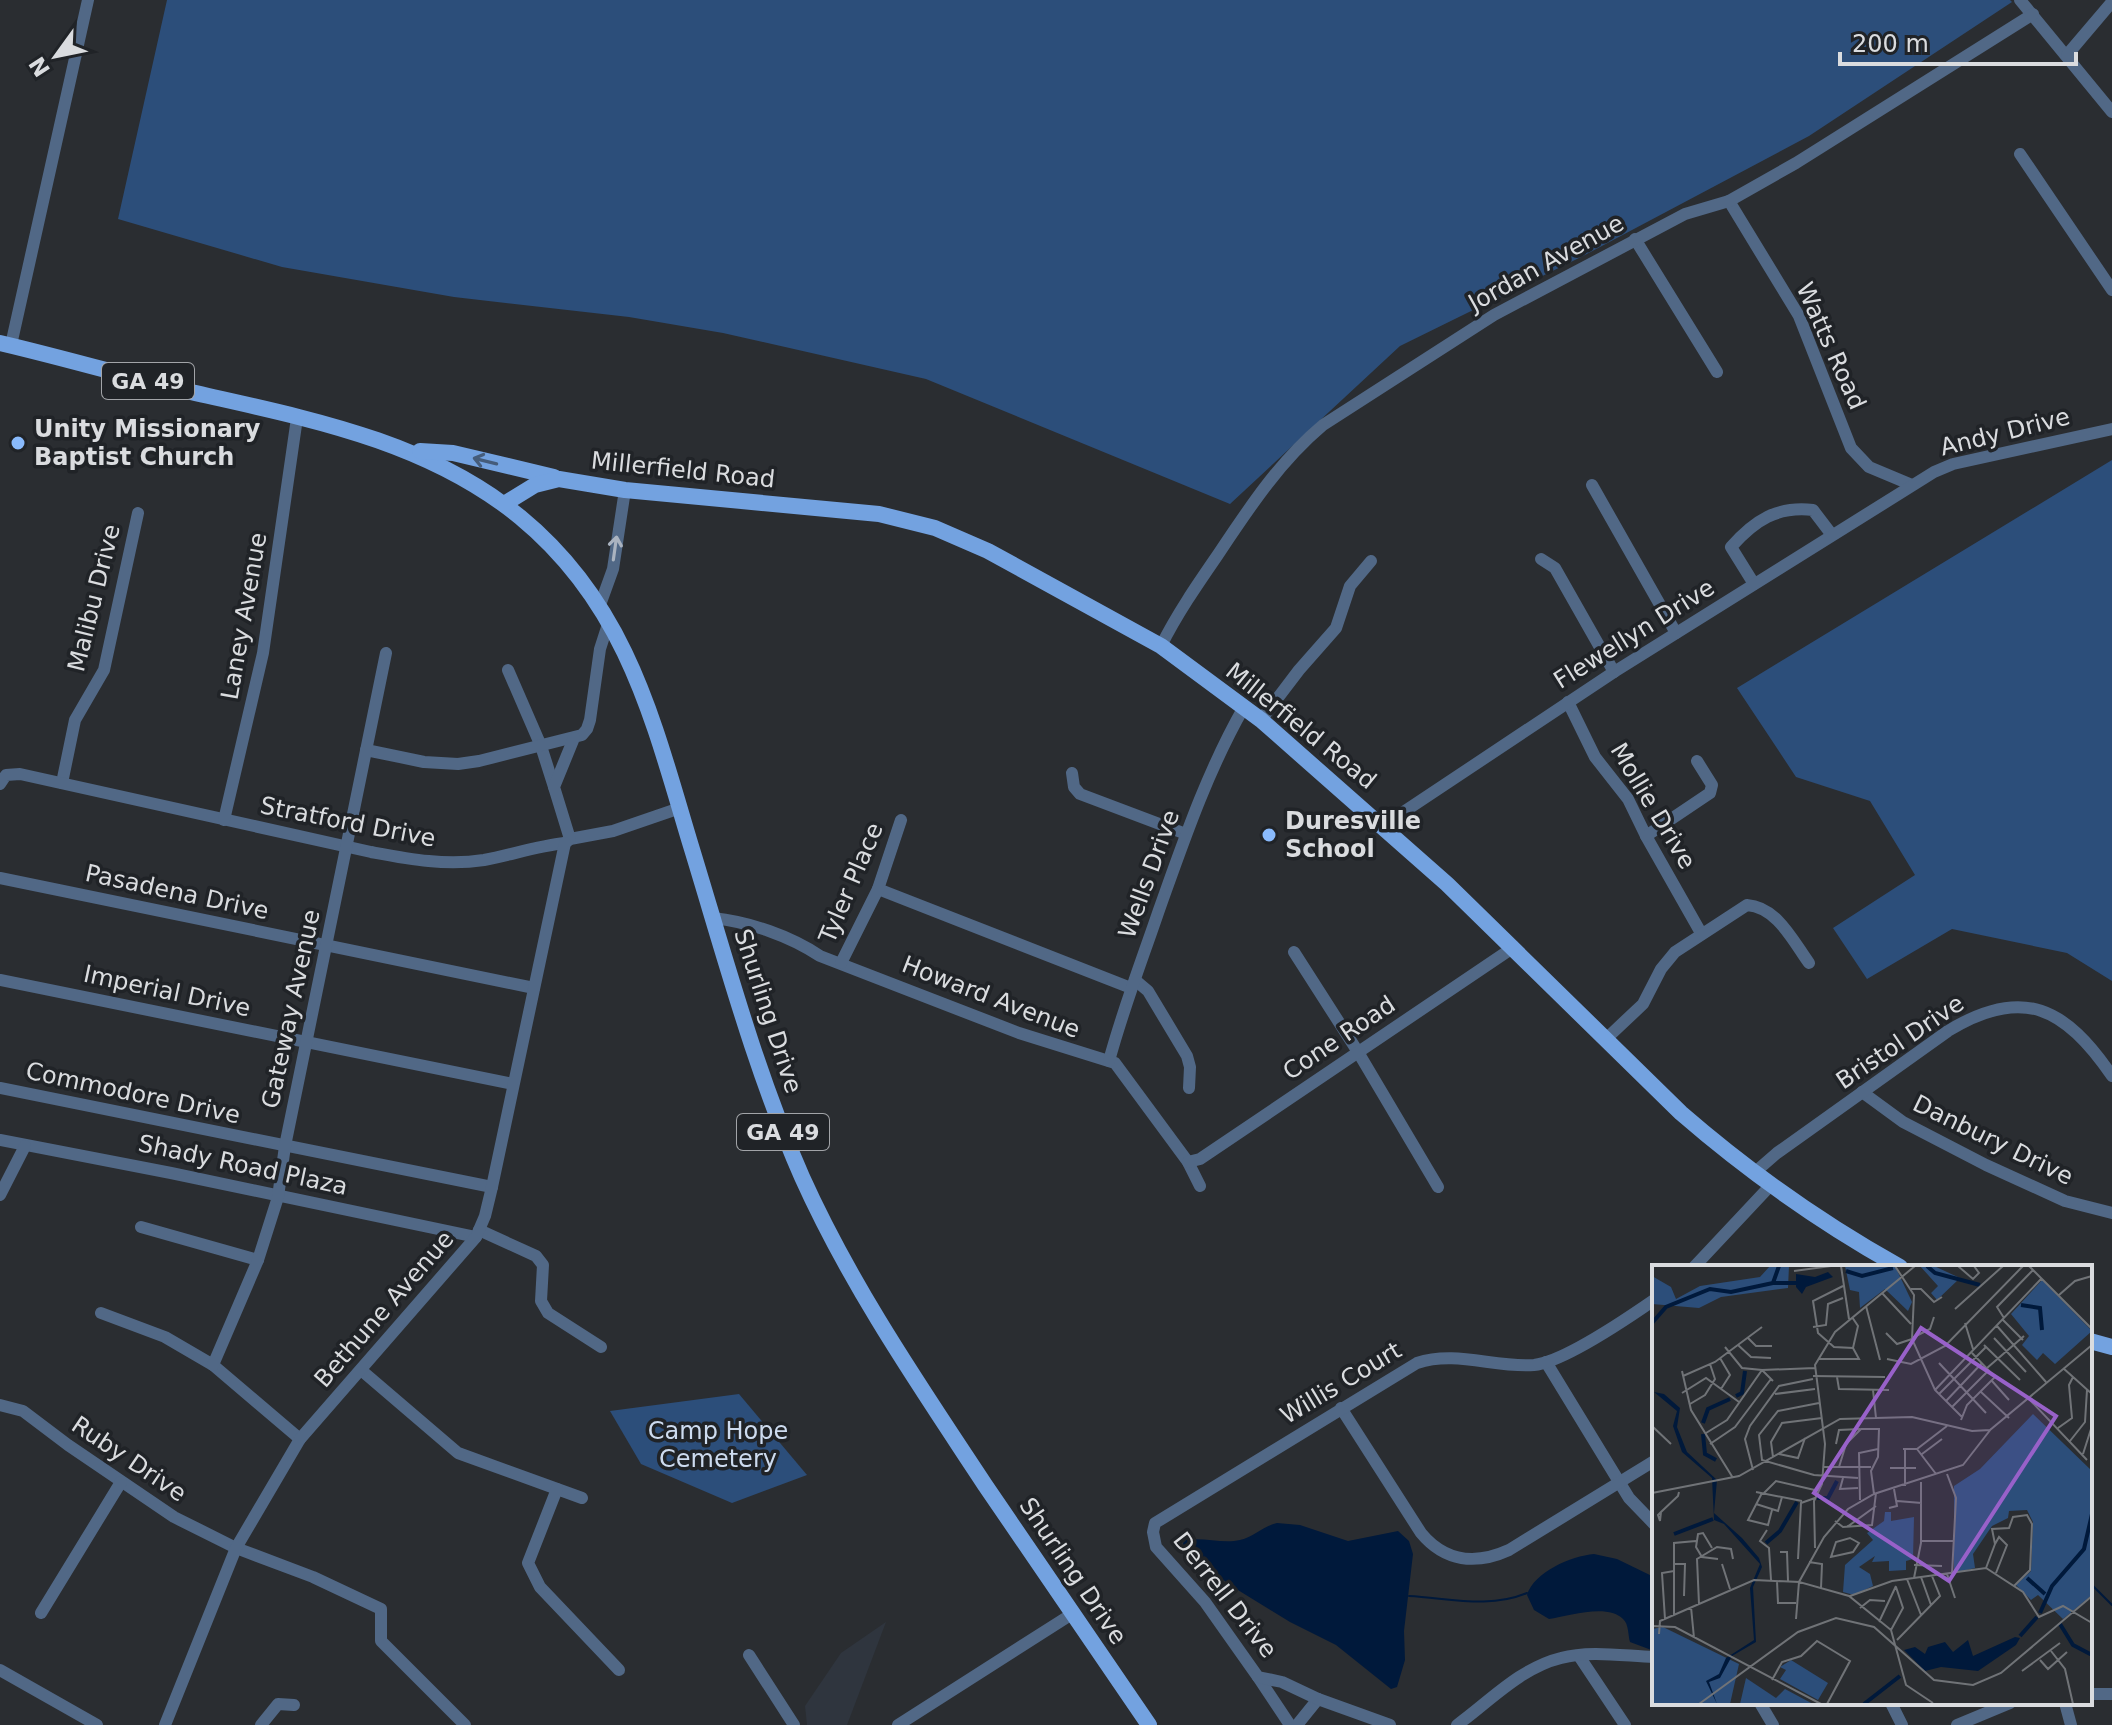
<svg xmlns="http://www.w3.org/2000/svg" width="2112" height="1725" font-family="'DejaVu Sans',sans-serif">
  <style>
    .built { fill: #2f353e }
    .green { fill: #2c4e7a }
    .water { fill: #00193b }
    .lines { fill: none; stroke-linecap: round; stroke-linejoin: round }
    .stream { stroke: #00193b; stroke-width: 2 }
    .minor { stroke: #516886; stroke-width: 12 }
    .major { stroke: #73a2e0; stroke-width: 16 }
    .oneway { stroke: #455c7a }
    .oneway2 { stroke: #aab3c0 }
    .poi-dot { fill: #89bafc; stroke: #202327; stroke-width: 3 }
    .labels { text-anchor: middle; stroke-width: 7; stroke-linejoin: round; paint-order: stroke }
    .shield { fill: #202327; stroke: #a2a4a8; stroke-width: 2 }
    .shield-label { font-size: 22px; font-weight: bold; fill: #dadcdf }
    .street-label { font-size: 24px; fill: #dadcdf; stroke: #202327 }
    .poi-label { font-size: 24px; font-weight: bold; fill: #dadcdf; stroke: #202327; text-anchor: start }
    .park-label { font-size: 24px; fill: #cddbef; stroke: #202327 }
    .inset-river { fill: none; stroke: #00193b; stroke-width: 4 }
    .inset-road { fill: none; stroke: #707377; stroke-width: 2 }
    .view { fill: #9861c9; fill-opacity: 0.15; stroke: #9861c9; stroke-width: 4 }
    .inset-edge { fill: none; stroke: #dadcdf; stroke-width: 4 }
  </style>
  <rect width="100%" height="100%" fill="#2a2d31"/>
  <polygon class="built" points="886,1622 847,1725 807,1725 805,1706 841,1653"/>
  <g class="green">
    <polygon points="167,0 2010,0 2012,2 1809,136 1583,256 1400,346 1230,504 926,379 723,333 629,317 454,297 282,267 118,219"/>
    <polygon points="2112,460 2112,981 2067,953 1952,929 1867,979 1833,928 1915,875 1870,801 1796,777 1737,688"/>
    <polygon points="739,1394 807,1475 732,1503 641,1464 610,1411"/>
  </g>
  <g class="water">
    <path d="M 1277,1523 L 1300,1525 L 1348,1541 L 1398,1531 L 1409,1541 L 1413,1554 L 1404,1631 L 1405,1660 L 1397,1687 L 1391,1689 L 1336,1645 L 1290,1622 L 1233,1587 L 1185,1552 L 1183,1543 L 1186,1540 C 1204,1537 1223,1544 1240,1540 C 1254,1537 1263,1526 1277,1523 Z"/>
    <path d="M 1594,1554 L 1617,1559 L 1654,1577 L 1654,1651 L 1630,1642 C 1628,1636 1629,1624 1623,1619 C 1608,1603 1568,1616 1549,1619 L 1534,1610 L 1527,1595 C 1534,1572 1571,1556 1594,1554 Z"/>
  </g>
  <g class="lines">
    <g class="stream">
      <polyline points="2090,1583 2112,1605"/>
      <path d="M 1409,1596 C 1449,1598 1489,1609 1527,1593"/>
    </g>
    <g class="minor">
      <polyline points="2020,0 2112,112"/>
      <polyline points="2067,55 2112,2"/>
      <polyline points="2020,154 2112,290"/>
      <polyline points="1729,201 1799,316 1851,448 1869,467 1912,485"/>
      <polyline points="1635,239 1717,372"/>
      <polyline points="11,345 88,0"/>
      <polyline points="1592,485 1676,633"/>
      <polyline points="1541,559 1555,568 1614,672"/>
      <path d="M 1754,584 L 1731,547 C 1755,520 1777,506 1813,510 L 1832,535"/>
      <polyline points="600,605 613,569 625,490"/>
      <path d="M 1161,646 C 1177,614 1197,585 1217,556 C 1249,508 1279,462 1323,425 L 1494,315 L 1685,214 L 1729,201 L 1796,163 L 2033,14"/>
      <polyline points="508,670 541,746 554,787"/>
      <polyline points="1568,702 1595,757 1628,799 1646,836 1701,933"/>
      <polyline points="1261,720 1299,670 1336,628 1350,586 1371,561"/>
      <polyline points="366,750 424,762 458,764 479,761 582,735 587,729 590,720 600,649 609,621"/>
      <polyline points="1072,773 1074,787 1080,794 1186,834"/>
      <polyline points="62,783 75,720 104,670 138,513"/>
      <path d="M 0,784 L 6,775 L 20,774 L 371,852 C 409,859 445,866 484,860 C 511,855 537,846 565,843 L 570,839 L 613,831 L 680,808"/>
      <polyline points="224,820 263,653 297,418"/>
      <polyline points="1386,828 1393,819 1614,672 1934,472 1953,464 2112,429"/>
      <polyline points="1646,836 1710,793 1712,785 1697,761"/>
      <polyline points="570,839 554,787 574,738"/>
      <polyline points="0,878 534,988"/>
      <polyline points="878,889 1131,988"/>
      <path d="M 713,918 C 750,922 790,936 820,956 L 1019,1033 L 1115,1063 L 1188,1162 L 1200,1186"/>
      <polyline points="1294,952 1358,1052 1438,1187"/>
      <polyline points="841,963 878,889 901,820"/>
      <polyline points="0,980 513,1084"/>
      <polyline points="1135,980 1148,991 1187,1056 1190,1067 1189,1088"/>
      <path d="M 1607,1038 L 1643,1004 L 1661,969 L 1675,952 L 1747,905 C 1777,907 1793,941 1809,963"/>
      <path d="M 1109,1061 C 1123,1009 1142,960 1159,910 C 1184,840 1207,772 1244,707"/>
      <polyline points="0,1088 492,1187"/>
      <polyline points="1862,1092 1903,1122 1986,1165 2065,1201 2112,1213"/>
      <polyline points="0,1140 171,1173 476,1237"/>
      <polyline points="1188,1162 1200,1159 1514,947"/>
      <path d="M 1754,1173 L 1777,1153 L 1948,1031 C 2023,985 2066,1008 2112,1076"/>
      <polyline points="0,1195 25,1146"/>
      <polyline points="141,1227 258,1260"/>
      <polyline points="479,1230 536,1256 543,1265 541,1301 548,1313 601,1347"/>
      <polyline points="1694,1267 1770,1186"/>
      <polyline points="101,1313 165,1337 213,1365 300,1439"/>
      <polyline points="1546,1362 1629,1498 1654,1524"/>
      <polyline points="213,1365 258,1260 278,1197 285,1146 386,653"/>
      <polyline points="361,1370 458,1453 582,1498"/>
      <polyline points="0,1405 23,1411 68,1445 174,1517 236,1548 313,1577 381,1609 381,1641 465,1725"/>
      <path d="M 1341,1408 L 1421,1533 C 1445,1562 1476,1565 1509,1550 L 1654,1461"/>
      <polyline points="557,1489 528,1563 540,1587 619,1670"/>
      <polyline points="41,1613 121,1482"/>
      <polyline points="749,1655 794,1725"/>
      <polyline points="1579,1656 1625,1725"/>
      <polyline points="0,1670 97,1725"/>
      <polyline points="1258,1677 1290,1725"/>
      <polyline points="2090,1694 2112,1694"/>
      <polyline points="1760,1703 1773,1725"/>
      <polyline points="1891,1703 1902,1725"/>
      <polyline points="2065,1703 2071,1725"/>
      <polyline points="165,1725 236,1548 300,1439 476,1237 485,1216 492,1187 565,843"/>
      <polyline points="261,1725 278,1704 294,1705"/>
      <polyline points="898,1725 1072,1614"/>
      <polyline points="1297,1725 1318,1699"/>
      <path d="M 1390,1725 L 1318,1699 L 1282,1682 L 1258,1677 L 1205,1602 L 1156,1547 L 1153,1532 L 1155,1523 L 1417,1363 C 1456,1350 1494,1368 1534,1365 C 1564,1362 1628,1318 1654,1300"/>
      <path d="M 1457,1725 C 1489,1702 1520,1668 1561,1658 C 1590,1650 1624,1656 1654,1657"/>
      <polyline points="1957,1725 2010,1703"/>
    </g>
    <g class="major">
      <path d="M 0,343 C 60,357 119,374 178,389 C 298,417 422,437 520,517 C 627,605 653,720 691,846 C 725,957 755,1070 802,1177 C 851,1286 919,1385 985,1485 C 1039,1565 1094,1645 1149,1725"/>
      <polyline points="420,451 453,453 554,477"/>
      <path d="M 504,504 L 535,485 L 559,479 L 625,490 L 879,514 L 935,528 L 988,551 L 1161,646 L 1261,720 L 1447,884 L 1681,1113 C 1749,1172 1821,1223 1900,1267"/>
      <polyline points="2090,1341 2112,1347"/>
    </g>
  </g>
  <defs><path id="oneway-shaft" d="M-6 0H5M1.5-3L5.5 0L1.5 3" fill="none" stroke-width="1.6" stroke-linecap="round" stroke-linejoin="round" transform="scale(2)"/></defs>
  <use class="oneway" href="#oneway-shaft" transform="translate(485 461) rotate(-166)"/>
  <use class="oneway2" href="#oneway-shaft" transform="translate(615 548) rotate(-82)"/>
  <g class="poi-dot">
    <circle cx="18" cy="443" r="8"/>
    <circle cx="1269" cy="835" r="8"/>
  </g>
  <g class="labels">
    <g class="shield">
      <rect x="102" y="363" width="92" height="36" rx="6"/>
      <rect x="737" y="1114" width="92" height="36" rx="6"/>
    </g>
    <g class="shield-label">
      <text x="148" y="389">GA 49</text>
      <text x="783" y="1140">GA 49</text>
    </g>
    <g class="street-label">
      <text transform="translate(1546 263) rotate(-29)" y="8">Jordan Avenue</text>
      <text transform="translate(1831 346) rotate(66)" y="8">Watts Road</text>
      <text transform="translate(2005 432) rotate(-14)" y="8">Andy Drive</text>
      <text transform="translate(683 470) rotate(6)" y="8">Millerfield Road</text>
      <text transform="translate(94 598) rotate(-76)" y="8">Malibu Drive</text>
      <text transform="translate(244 616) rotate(-80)" y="8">Laney Avenue</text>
      <text transform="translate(1634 634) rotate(-32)" y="8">Flewellyn Drive</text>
      <text transform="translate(1301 726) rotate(39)" y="8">Millerfield Road</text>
      <text transform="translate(1653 806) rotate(59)" y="8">Mollie Drive</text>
      <text transform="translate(348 822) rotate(11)" y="8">Stratford Drive</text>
      <text transform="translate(1149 874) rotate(-70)" y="8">Wells Drive</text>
      <text transform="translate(851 883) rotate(-67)" y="8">Tyler Place</text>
      <text transform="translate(177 892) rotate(12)" y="8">Pasadena Drive</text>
      <text transform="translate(167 991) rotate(12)" y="8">Imperial Drive</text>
      <text transform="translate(991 997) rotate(21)" y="8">Howard Avenue</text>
      <text transform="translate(291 1009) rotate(-78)" y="8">Gateway Avenue</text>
      <text transform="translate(768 1011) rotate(72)" y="8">Shurling Drive</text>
      <text transform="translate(1339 1038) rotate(-34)" y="8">Cone Road</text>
      <text transform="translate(1900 1042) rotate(-34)" y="8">Bristol Drive</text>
      <text transform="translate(133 1093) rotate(12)" y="8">Commodore Drive</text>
      <text transform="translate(1993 1140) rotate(26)" y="8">Danbury Drive</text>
      <text transform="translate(243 1165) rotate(12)" y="8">Shady Road Plaza</text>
      <text transform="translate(384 1309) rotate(-49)" y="8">Bethune Avenue</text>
      <text transform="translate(1341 1383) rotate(-31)" y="8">Willis Court</text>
      <text transform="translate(129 1459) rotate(34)" y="8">Ruby Drive</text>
      <text transform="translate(1073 1571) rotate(56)" y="8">Shurling Drive</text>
      <text transform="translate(1225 1595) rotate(52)" y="8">Derrell Drive</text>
    </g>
    <g class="poi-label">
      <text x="34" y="437">Unity Missionary<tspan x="34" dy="28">Baptist Church</tspan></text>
      <text x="1285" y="829">Duresville<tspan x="1285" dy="28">School</tspan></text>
    </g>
    <g class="park-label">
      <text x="718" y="1439">Camp Hope<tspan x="718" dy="28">Cemetery</tspan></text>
    </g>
  </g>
  <g transform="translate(1652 1265)">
    <rect width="440" height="440" fill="#2a2d31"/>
    <path d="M 118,1 L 137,1 L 136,23 L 69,32 L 47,43 L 0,39 L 0,11 L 19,22 L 24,34 L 48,21 L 108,12 ZM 193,1 L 243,1 L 260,37 L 256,46 L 233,24 L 208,43 L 207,27 L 198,25 ZM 268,1 L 282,1 L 308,13 L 285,35 L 279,28 L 286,21 ZM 390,15 L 440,66 L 403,99 L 391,88 L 385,95 L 370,80 L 377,71 L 359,49 ZM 381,149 L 440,206 L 440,330 L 411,354 L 386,330 L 379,335 L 364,320 L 379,306 L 381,257 L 375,245 L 357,246 L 356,253 L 340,261 L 321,289 L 323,303 L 302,308 L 302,221 L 328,204 ZM 233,247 L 239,247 L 239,256 L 262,252 L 261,294 L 254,296 L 254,305 L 237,306 L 237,296 L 220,297 L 223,291 L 207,302 L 218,309 L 221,321 L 202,330 L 191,327 L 193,300 L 221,275 L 215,268 L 232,256 ZM 11,362 L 87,399 L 78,439 L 0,439 L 0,364 ZM 139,395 L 176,418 L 166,435 L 128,414 L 134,405 L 128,402 ZM 94,413 L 124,433 L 133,424 L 161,439 L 88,439 Z" fill="#2c4e7a"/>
    <path d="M 176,7 L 181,12 L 154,22 L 150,29 L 144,22 L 144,9 L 163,12 ZM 2,127 L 12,129 L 28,143 L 25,162 L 35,187 L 65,215 L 62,248 L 90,273 L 107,293 L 110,302 L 101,322 L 104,377 L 80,391 L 68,413 L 57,417 L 65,439 L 54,416 L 67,409 L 74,393 L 102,375 L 98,323 L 108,299 L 72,259 L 62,255 L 60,213 L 30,187 L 21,161 L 25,146 ZM 363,372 L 368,373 L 364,380 L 326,406 L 289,402 L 273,406 L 252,385 L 263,382 L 273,389 L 276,382 L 293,377 L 301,387 L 316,375 L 321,391 Z" fill="#00193b"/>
    <path class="inset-river" d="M 275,1 L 283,8 L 328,20M 194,6 L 210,11 L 241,3M 121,18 L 146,18M 369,40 L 388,43 L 390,65M 0,58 L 14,42 L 58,24 L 79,27 L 121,18 L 127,1M 84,131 L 90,128 L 93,106M 51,158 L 56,144 L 78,134M 51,169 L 53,189 L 64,195M 165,233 L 176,233 L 185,216M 22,269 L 61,254M 114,278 L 128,266 L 145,237M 375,313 L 393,329M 388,348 L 400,321 L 432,284 L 440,249M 408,359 L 421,380 L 440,390M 368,371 L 385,352M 212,439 L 248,411"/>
    <path class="inset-road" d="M 189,1 L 197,54M 243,1 L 262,30 L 260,74 L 283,125 L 310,152M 306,1 L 321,14 L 327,8 L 322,1M 377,1 L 440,64M 142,6 L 179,1M 259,24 L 269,24 L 282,37 L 290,32M 230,28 L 259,59M 407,30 L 423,16 L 440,11M 214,41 L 228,95M 303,44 L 351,1M 200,52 L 206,61 L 201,83M 352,53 L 345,42 L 381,5M 351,55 L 371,75M 313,58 L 321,84M 345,61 L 394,117M 161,62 L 174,60 L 176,39 L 191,33M 234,68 L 245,79 L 260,74M 96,73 L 104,81 L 120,81M 260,73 L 278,64 L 282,52M 342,73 L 374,107M 86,80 L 99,92 L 119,93M 332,80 L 368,115M 73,82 L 90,103 L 110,105 L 121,116M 68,93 L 78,110 L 69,124M 167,94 L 207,94 L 201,83 L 182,82 L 166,68 L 161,36 L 191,21M 235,94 L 259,99 L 293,81 L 371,1M 287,98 L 334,148M 335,103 L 372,71M 411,103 L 440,129M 30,106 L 39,145 L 81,213M 31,111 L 63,97 L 110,62M 161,111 L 233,112M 185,112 L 187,124 L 237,125M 340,116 L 357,135M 221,125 L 224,153M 283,125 L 390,13M 329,127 L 357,153M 30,128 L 54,113 L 87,137M 123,129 L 163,124M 287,129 L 334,82M 377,134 L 435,195M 294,136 L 330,98M 167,138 L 126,146 L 107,170 L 110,195 L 162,210 L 206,213M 38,139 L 53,130 L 63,114 L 58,99M 300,142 L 337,105M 309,155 L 315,140 L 343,112 L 320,88M 0,161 L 19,179M 406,163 L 420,153 L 417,120 L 421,112M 54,168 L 75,155 L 110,105 L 163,103M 418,176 L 433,157 L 435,125M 58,179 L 83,162 L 119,114M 184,179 L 187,165 L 208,164M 194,179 L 209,164 L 227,164 L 226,192 L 219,206 L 222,229M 251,184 L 265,184 L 295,161M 265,184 L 284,209M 253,185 L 253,221M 127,189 L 146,193 L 153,173M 270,189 L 290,174M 431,189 L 439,164M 121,192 L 119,177 L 130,158 L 170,153M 172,202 L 219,202M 187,202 L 195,176M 238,203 L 264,203M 101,205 L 93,174 L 98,161 L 127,121 L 161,114M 295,209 L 304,233 L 300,309M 191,213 L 188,224 L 206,223M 104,227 L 150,236M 0,228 L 87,211 L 188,154 L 260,152 L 320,166 L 338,165 L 440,80M 110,228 L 96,255 L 116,260 L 120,245M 112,228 L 124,216 L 167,226M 208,235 L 207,188 L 226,184M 245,236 L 270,238M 104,239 L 126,246 L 130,232M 237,243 L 245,241 L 242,224M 9,247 L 8,256 L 6,250 L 9,247 L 26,231 L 27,227M 183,256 L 191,262 L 220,260 L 224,228M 195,262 L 224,241M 115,265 L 108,276 L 117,283 L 119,315M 198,273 L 207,278 L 201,287 L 179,292 L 184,277 ZM 269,276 L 301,276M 343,279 L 340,264 L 357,263 L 361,252 L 375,250 L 380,259 L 378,305 L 362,321M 343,279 L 347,272 L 355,280 L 344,308M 60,283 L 51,268 L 46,269 L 44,282 L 50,292 L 66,294M 163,283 L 162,236 L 170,219 L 173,179 L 163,100 L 183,67 L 263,1M 128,287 L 135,287 L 136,316M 146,294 L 149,238 L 163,233M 157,297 L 170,299 L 169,323M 22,299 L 33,299 L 32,331M 70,299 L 78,324M 262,300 L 290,301M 334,303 L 343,279M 295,309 L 303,333M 269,312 L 279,340M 262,313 L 269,278 L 269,217M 255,314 L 269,350M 125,316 L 126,338 L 144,338M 198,331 L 240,316 L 334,303 L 371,327 L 387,352 L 411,341 L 440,358M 47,339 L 45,294 L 65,282 L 79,284 L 81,294M 39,342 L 42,373M 208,343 L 218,335 L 233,336M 22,350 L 22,278 L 44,276M 13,354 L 10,308 L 22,306M 227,357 L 244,321M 0,361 L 23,362 L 169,439M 239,365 L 251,343 L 244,322M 7,369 L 8,356 L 102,315 L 147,317 L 144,354M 245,375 L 288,331 L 280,311M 399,386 L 413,404 L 421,439M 388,395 L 396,404 L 415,387M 370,406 L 408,378M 120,415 L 130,397 L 149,391 L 165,376 L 198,396 L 175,439M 281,438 L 254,420 L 239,365 L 197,331 L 147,317 L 172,272 L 196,244 L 222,229 L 311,200 L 339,164M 47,439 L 146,367 L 184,353 L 222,362 L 282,415 L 321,420 L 349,408 L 440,331"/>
    <path class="view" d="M 269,63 L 404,151 L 297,316 L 162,228 Z"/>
    <rect width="440" height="440" class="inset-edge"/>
  </g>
  <g transform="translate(56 56) rotate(237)" stroke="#202327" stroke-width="6" paint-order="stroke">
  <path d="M0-6L14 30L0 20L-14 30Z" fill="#dadcdf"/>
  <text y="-12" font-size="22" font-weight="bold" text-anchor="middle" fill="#dadcdf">N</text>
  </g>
  <path d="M1840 52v12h236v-12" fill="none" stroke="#dadcdf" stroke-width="4"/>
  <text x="1852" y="52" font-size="24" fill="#dadcdf" stroke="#202327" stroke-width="6" paint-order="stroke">200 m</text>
</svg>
